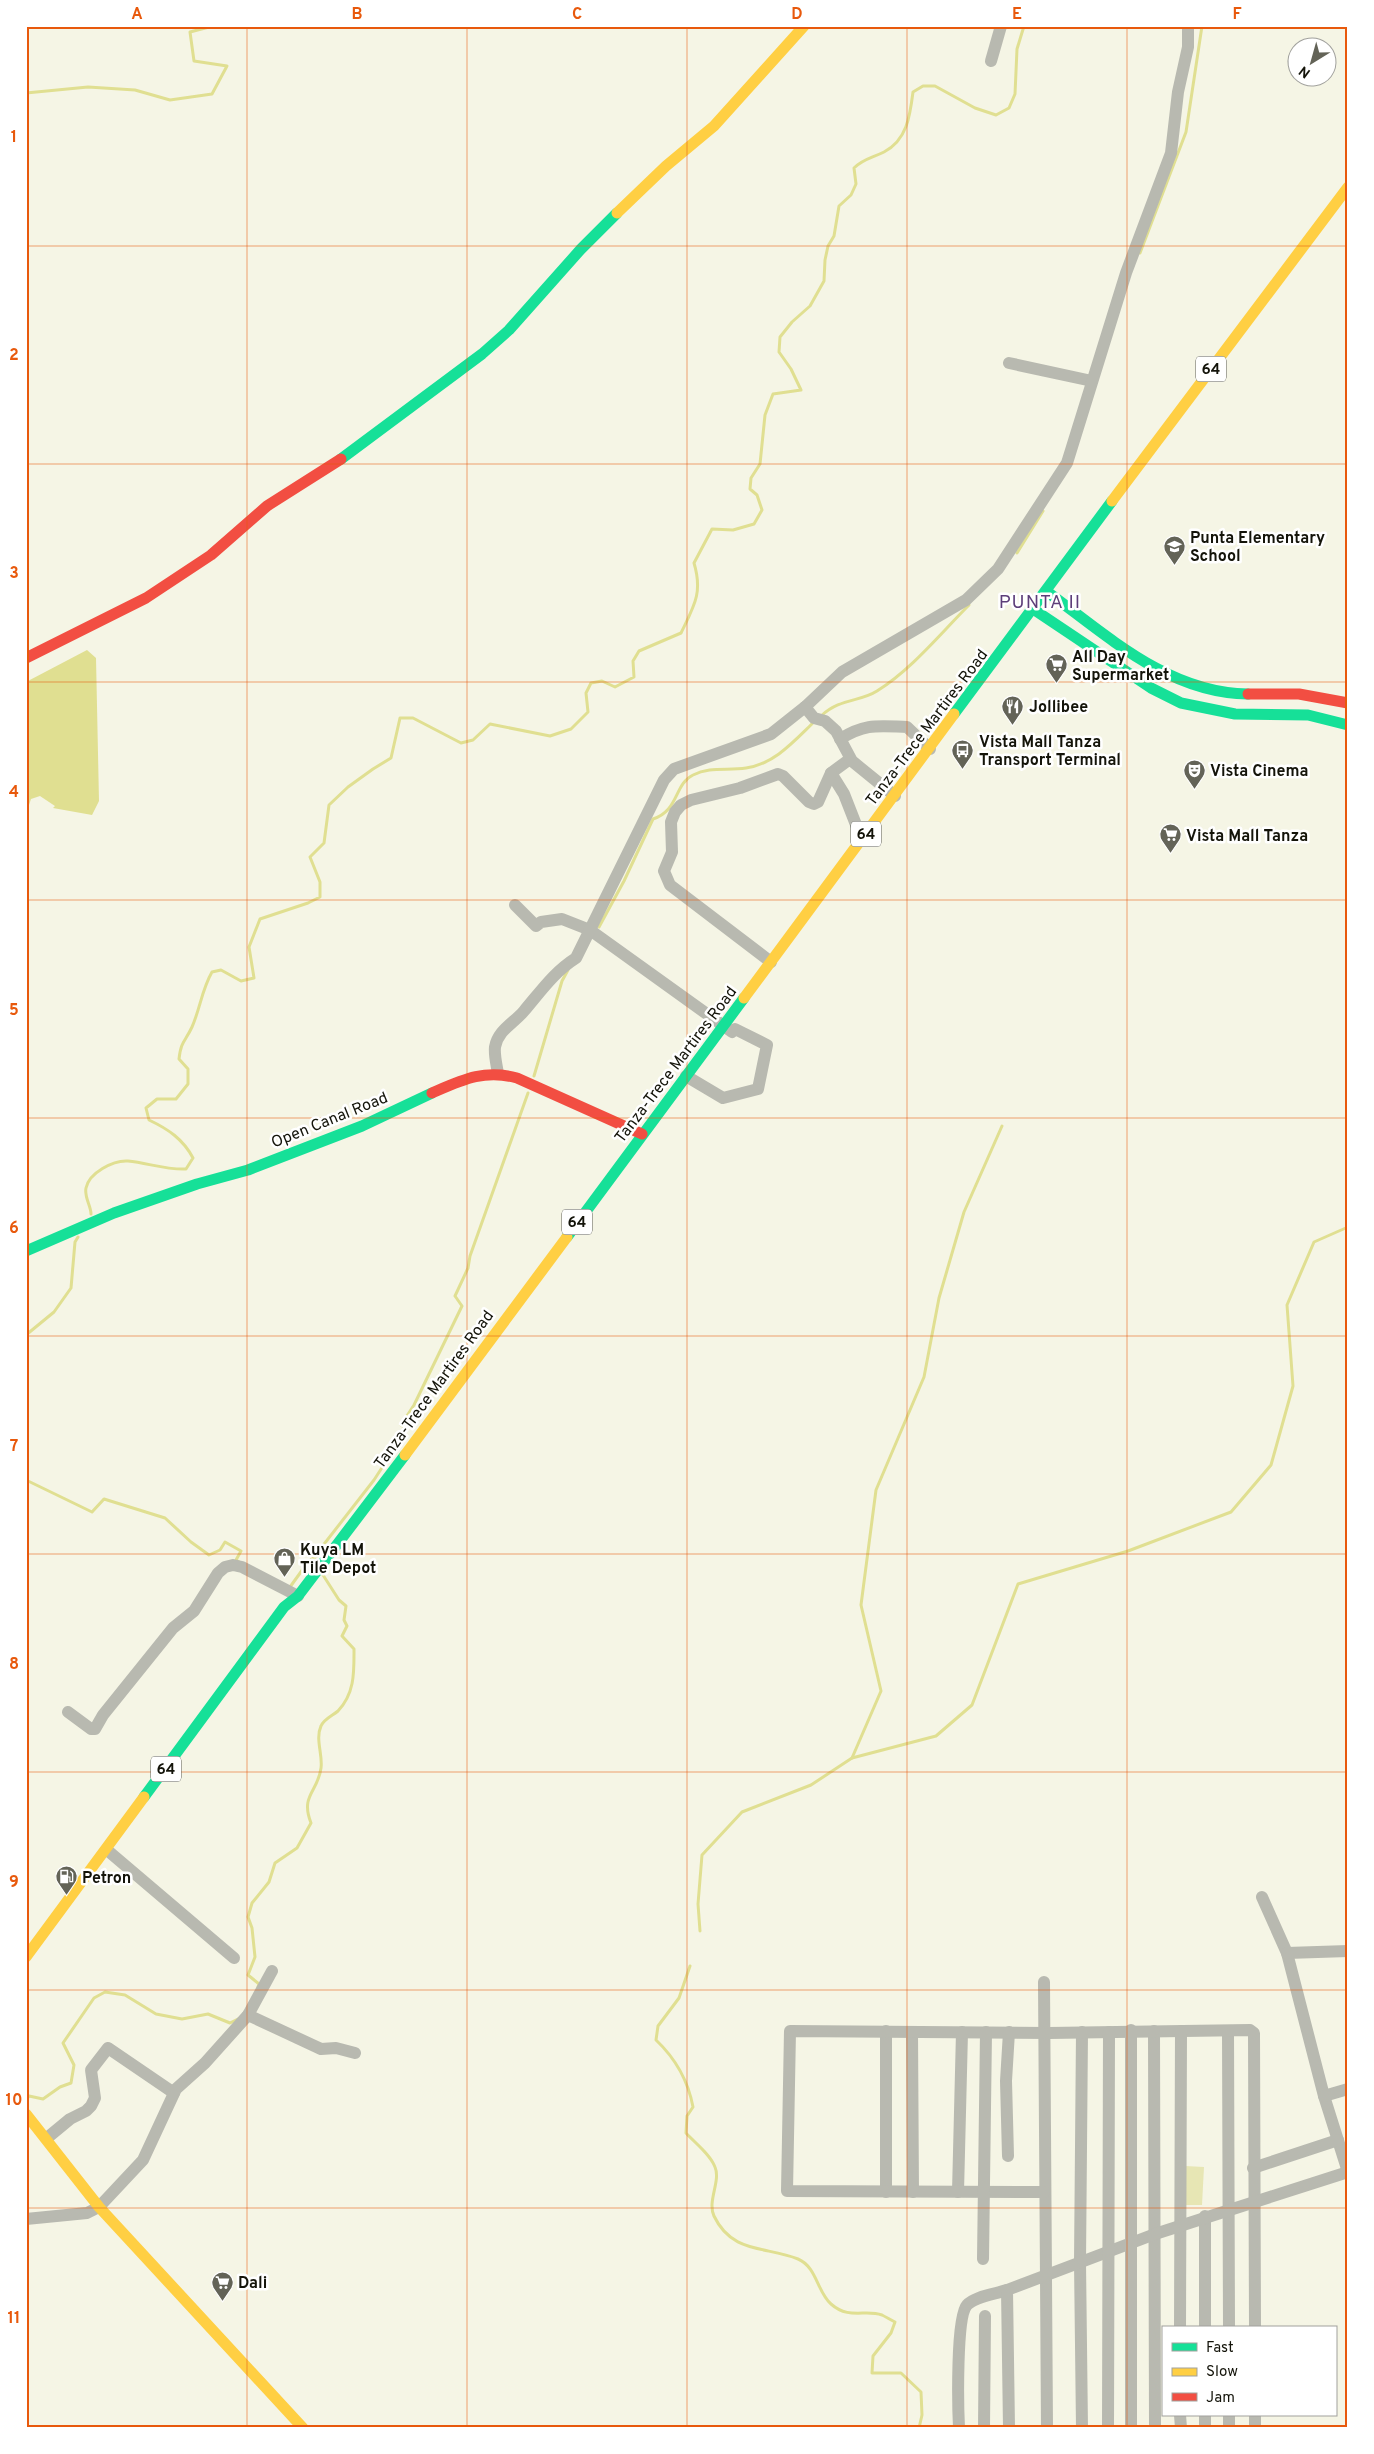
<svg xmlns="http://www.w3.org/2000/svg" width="1374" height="2454" font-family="Overpass,sans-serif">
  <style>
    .green { fill: #e7e6b4 }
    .water { fill: #e0df91 }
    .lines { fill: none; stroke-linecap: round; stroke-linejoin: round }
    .stream { stroke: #e0df91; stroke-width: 3 }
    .street { stroke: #b8b9b0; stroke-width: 12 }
    .fast { stroke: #16e098; stroke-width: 11 }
    .slow { stroke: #ffcf43; stroke-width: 11 }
    .jam { stroke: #f24e42; stroke-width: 11 }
    .grid { fill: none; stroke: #e8590c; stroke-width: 1; stroke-opacity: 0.55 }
    .labels { text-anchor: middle; stroke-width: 5; stroke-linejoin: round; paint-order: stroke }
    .shield { fill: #fff; stroke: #5a5a54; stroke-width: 1 }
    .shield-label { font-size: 15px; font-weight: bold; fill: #14140a }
    .poi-label { font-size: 16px; font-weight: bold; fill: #14140a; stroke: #fff; text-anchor: start }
    .street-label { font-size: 16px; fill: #14140a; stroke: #fff }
    .quarter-label { font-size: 19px; letter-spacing: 1px; fill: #5d3e79; stroke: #fff }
    .neatline { fill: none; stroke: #e8590c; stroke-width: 2 }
    .grid-label { font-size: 16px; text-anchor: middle; font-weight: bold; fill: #e8590c }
  </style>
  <rect width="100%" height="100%" fill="#f5f5e5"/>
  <polygon class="green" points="1185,2166 1204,2167 1202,2205 1183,2205"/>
  <polygon class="water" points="87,650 96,658 99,801 92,815 53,808 55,806 40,796 31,799 26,814 26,682"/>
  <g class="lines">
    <g class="stream">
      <polyline points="26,93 88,87 135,90 170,100 212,94 227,66 194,61 190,32 213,26"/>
      <polyline points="1140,253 1186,132 1202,26"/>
      <polyline points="1017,553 1043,511"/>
      <path d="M 821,716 C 840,698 860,702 877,691 C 912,669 940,634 969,605"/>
      <path d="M 599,927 L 624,881 L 653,819 C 679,811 674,784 693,775 C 710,766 728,771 746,768 C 775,764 795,740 815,721"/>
      <polyline points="534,1076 562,981 568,970"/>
      <path d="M 91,1214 C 91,1206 84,1197 86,1188 C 89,1173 113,1160 128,1161 C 148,1163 166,1170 186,1169 L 193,1158 C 183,1139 168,1129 149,1120 L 146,1108 L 157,1099 L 176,1099 L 188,1084 L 188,1069 L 179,1059 C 181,1041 185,1042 192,1027 C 200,1009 202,989 212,972 L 221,970 L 241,981 L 254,978 L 249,947 L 260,919 L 308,903 L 320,897 L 320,882 L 310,857 L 324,843 L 329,805 L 348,787 L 373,769 L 391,758 L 400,718 L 413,718 L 461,743 L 473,740 L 490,724 L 550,736 L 571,729 L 588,712 L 586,693 L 591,683 L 602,681 L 615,687 L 634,677 L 633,661 L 639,651 L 681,633 C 694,606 703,593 694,563 L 712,529 L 733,530 L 754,524 L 762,510 L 757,495 L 750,489 L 751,478 L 760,464 L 765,415 L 773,394 L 801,390 L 791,369 L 779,352 L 780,337 L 792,322 L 810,306 L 824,281 L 825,260 L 828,246 L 834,236 L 839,206 L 851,195 L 856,184 L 854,168 C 863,159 872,158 884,152 C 907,140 910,116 913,92 L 923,86 L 935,86 L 975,108 L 996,115 L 1009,108 L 1015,94 L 1017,49 L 1024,26"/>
      <polyline points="26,1335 54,1312 71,1288 75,1242 78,1237"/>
      <polyline points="26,1368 26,1384"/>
      <polyline points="26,1480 92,1512 104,1499 165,1518 191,1542 209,1555 220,1550 225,1542 241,1551 236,1560 239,1562"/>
      <polyline points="321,1548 374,1480 407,1429 401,1425 414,1405 462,1306 455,1296 468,1268 470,1256 528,1093"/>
      <polyline points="316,1563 316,1555 321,1547"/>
      <polyline points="307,1564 315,1555"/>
      <polyline points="289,1587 290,1587 303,1569"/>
      <polyline points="852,1758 881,1691 861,1605 876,1490 924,1377 939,1298 964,1212 1002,1126"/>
      <polyline points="700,1931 698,1904 702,1855 742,1812 811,1785 852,1758 936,1736 972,1705 1018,1584 1128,1551 1231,1512 1271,1465 1293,1386 1287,1305 1314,1242 1348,1227"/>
      <path d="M 690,1966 L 679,1998 L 658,2026 L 656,2040 C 676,2059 688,2080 693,2107 L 687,2116 L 686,2133 C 695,2143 710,2154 715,2167 C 721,2181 707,2201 714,2216 C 732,2254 766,2246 798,2259 C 817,2267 817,2292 831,2304 C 849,2320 865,2309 882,2315 C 886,2317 891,2320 895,2322 L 891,2333 L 873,2356 L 872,2373 L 901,2373 L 921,2392 L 922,2415 L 919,2428"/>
      <path d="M 258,1987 L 259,1984 L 248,1975 L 255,1957 L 252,1928 L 248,1917 L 252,1903 L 269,1882 L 275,1863 L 297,1848 L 311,1823 C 300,1795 318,1792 321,1768 C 323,1755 315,1739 321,1726 C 324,1719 332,1716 338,1711 C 355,1693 354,1672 354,1649 L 342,1636 L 347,1626 L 344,1620 L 346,1606 L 339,1600 L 323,1575"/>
      <polyline points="26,2100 29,2096 43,2099 60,2087 71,2083 74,2065 63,2043 94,1998 105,1992 125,1995 156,2014 182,2019 208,2014 230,2023 238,2019"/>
    </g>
    <g class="street">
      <polyline points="991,61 1001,26"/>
      <polyline points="1009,363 1092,381"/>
      <polyline points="805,707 842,672 966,600 998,569 1067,463 1126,273 1171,153 1178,92 1188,47 1188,26"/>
      <path d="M 840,739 C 866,723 878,726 907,727 L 930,749"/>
      <polyline points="850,759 831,773 844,794 862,840"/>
      <polyline points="515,905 536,926 541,922 562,919 590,930 732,1032 735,1029 767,1045 758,1089 723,1098 686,1076"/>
      <polyline points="771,962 670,885 664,871 672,852 671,822 675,812 681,805 691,800 740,788 778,774 783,776 809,802 814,804 818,802 831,773"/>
      <path d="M 498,1074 C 497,1066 494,1056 495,1047 C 498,1030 514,1023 524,1011 C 541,991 554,972 576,958 L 664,780 L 674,769 L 771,734 L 805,707 L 814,718 L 825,721 L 836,731 L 852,761 L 895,796"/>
      <polyline points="68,1712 91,1729 95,1729 103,1715 173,1628 194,1611 218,1573 225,1567 233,1565 242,1567 298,1596"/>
      <polyline points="107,1850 234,1958"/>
      <polyline points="1262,1897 1287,1953 1324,2096 1348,2172"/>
      <polyline points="1287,1953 1348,1951"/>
      <polyline points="1044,1982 1047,2428"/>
      <polyline points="248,2015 321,2049 336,2048 355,2053"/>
      <polyline points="1154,2031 1155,2428"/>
      <polyline points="1228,2031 1229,2328"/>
      <polyline points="912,2032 913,2192"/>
      <polyline points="1082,2032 1080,2262 1082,2428"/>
      <polyline points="1324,2096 1348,2089"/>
      <polyline points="47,2138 70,2119 86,2111 91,2106 95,2098 91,2070 108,2048 174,2093"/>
      <polyline points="1008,2156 1006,2081 1009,2032"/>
      <polyline points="1253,2168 1338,2140"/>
      <polyline points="886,2192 886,2031"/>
      <polyline points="958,2192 962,2032"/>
      <polyline points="1044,2192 787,2191 790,2031 1049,2033 1250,2030 1254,2033 1255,2328"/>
      <polyline points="26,2219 87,2213 99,2207 143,2160 176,2089 205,2063 248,2015 272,1971"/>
      <polyline points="983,2259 986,2032"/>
      <polyline points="1180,2328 1181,2031"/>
      <polyline points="1205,2328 1205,2216"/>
      <polyline points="1180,2415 1181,2428"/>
      <polyline points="1229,2415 1229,2428"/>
      <polyline points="1255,2415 1255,2428"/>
      <path d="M 959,2428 C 958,2408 956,2317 967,2305 C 975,2296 996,2294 1007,2290"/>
      <polyline points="984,2428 985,2316"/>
      <polyline points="1009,2428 1007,2290 1155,2234 1348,2172"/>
      <polyline points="1108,2428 1109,2032"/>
      <polyline points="1131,2428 1131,2030"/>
      <polyline points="1205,2428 1205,2415"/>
    </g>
    <g class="fast">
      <polyline points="341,459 482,354 509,330 581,249 617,213"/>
      <path d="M 1046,591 C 1108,636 1168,693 1248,694"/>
      <polyline points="1033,609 1151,688 1181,703 1235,714 1308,715 1348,725"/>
      <polyline points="954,714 1112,501"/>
      <polyline points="567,1237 744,998"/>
      <polyline points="26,1251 114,1213 197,1184 248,1170 362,1126 432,1093"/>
      <polyline points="144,1797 284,1607 298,1596 405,1455"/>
    </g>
    <g class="slow">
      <polyline points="617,213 666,166 714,126 804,26"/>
      <polyline points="1112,501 1348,187"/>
      <polyline points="744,998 954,714"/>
      <polyline points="405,1455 567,1237"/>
      <polyline points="26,1957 144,1797"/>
      <polyline points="26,2114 99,2207 303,2428"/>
    </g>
    <g class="jam">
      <polyline points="26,658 146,598 211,555 267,506 341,459"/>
      <polyline points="1248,694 1299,694 1348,703"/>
      <path d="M 432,1093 C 462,1080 484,1069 517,1078 L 642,1134"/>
    </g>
  </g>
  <path class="grid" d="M 247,26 L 247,2428M 467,26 L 467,2428M 687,26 L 687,2428M 907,26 L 907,2428M 1127,26 L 1127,2428M 26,246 L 1348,246M 26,464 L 1348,464M 26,682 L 1348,682M 26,900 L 1348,900M 26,1118 L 1348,1118M 26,1336 L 1348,1336M 26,1554 L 1348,1554M 26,1772 L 1348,1772M 26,1990 L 1348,1990M 26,2208 L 1348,2208"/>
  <defs>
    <symbol id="school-pin" viewBox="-11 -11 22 30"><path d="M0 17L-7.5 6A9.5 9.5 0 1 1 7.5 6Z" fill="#636357" stroke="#fff"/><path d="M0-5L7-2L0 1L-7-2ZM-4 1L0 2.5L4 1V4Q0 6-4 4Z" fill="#fff"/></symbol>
    <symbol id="supermarket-pin" viewBox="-11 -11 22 30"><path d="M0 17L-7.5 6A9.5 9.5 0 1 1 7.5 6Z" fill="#636357" stroke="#fff"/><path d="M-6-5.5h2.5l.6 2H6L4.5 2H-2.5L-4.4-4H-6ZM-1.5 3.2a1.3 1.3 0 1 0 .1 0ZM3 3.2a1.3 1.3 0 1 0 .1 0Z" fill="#fff"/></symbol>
    <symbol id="restaurant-pin" viewBox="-11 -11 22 30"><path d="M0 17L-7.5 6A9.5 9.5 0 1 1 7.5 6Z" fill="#636357" stroke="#fff"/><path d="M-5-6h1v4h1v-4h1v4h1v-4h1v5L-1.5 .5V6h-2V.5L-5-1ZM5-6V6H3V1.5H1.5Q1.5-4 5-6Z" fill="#fff"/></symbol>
    <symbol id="bus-pin" viewBox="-11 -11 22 30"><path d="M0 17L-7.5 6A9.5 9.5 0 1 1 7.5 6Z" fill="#636357" stroke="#fff"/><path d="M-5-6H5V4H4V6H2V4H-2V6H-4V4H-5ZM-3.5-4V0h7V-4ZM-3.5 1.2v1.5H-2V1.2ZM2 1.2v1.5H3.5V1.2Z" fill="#fff"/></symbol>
    <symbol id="theatre-pin" viewBox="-11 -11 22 30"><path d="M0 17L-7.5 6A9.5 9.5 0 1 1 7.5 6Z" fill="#636357" stroke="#fff"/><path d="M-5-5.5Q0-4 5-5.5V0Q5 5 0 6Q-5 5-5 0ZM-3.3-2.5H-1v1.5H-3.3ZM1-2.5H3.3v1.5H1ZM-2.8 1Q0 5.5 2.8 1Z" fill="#fff"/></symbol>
    <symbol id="shop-pin" viewBox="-11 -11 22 30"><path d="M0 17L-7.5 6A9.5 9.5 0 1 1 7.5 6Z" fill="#636357" stroke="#fff"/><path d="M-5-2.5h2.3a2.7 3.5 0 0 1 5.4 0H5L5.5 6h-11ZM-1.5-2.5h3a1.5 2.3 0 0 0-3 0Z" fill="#fff"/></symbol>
    <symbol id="fuel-pin" viewBox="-11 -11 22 30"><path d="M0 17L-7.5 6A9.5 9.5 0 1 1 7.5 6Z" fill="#636357" stroke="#fff"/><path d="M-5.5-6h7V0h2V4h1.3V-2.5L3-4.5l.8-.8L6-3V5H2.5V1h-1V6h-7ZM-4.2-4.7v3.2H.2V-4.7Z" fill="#fff"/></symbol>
  </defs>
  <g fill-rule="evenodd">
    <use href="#school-pin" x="1162" y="534" width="25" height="34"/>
    <use href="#supermarket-pin" x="1044" y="652" width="25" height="34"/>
    <use href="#restaurant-pin" x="1000" y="694" width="25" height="34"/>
    <use href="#bus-pin" x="950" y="738" width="25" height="34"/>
    <use href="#theatre-pin" x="1182" y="758" width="25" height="34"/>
    <use href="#supermarket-pin" x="1158" y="822" width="25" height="34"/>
    <use href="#shop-pin" x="272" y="1546" width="25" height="34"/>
    <use href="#fuel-pin" x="54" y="1864" width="25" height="34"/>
    <use href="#supermarket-pin" x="210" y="2270" width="25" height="34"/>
  </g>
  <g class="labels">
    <g class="shield">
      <rect x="1196" y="356.5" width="30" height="25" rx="4"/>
      <rect x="851" y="821.5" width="30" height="25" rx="4"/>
      <rect x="562" y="1209.5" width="30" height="25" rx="4"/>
      <rect x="151" y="1756.5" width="30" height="25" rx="4"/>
    </g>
    <g class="shield-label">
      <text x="1211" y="374">64</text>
      <text x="866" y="839">64</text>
      <text x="577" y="1227">64</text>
      <text x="166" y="1774">64</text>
    </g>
    <g class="poi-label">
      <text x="1190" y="543">Punta Elementary<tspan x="1190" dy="18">School</tspan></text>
      <text x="1072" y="662">All Day<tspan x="1072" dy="18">Supermarket</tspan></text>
      <text x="1029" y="712">Jollibee</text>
      <text x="979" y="747">Vista Mall Tanza<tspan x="979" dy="18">Transport Terminal</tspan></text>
      <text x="1210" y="776">Vista Cinema</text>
      <text x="1186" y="841">Vista Mall Tanza</text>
      <text x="300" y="1555">Kuya LM<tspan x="300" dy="18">Tile Depot</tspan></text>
      <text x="82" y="1883">Petron</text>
      <text x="238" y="2288">Dali</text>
    </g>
    <g class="street-label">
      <text transform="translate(926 727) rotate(-53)" y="6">Tanza-Trece Martires Road</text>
      <text transform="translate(675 1064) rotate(-53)" y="6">Tanza-Trece Martires Road</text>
      <text transform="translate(329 1119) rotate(-22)" y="6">Open Canal Road</text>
      <text transform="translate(433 1389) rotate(-54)" y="6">Tanza-Trece Martires Road</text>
    </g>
    <g class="quarter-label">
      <text x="1040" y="608">PUNTA II</text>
    </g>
  </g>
  <rect width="1374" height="2454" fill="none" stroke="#ffffff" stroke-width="55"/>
  <rect x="1162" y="2326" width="175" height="90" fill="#ffffff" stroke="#a1a19d"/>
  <rect x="1172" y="2343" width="25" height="8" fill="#16e098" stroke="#a1a19d"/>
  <text x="1206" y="2352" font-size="15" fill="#14140a">Fast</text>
  <rect x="1172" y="2368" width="25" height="8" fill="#ffcf43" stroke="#a1a19d"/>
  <text x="1206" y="2376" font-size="15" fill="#14140a">Slow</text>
  <rect x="1172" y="2393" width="25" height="8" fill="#f24e42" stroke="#a1a19d"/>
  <text x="1206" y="2402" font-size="15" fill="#14140a">Jam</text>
  <g transform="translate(1312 62) rotate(217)"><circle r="24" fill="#ffffff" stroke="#a1a19d"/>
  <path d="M0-4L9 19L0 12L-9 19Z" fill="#636357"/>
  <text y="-8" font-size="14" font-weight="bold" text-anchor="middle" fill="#14140a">N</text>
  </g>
  <rect x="28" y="28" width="1318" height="2398" class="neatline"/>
  <g class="grid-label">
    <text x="137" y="19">A</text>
    <text x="357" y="19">B</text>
    <text x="577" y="19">C</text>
    <text x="797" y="19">D</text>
    <text x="1017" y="19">E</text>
    <text x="1237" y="19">F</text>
    <text x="14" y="142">1</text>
    <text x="14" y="360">2</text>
    <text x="14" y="578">3</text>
    <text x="14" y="797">4</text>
    <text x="14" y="1015">5</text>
    <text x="14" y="1233">6</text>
    <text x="14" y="1451">7</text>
    <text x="14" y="1669">8</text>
    <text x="14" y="1887">9</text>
    <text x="14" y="2105">10</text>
    <text x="14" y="2323">11</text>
  </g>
</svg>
